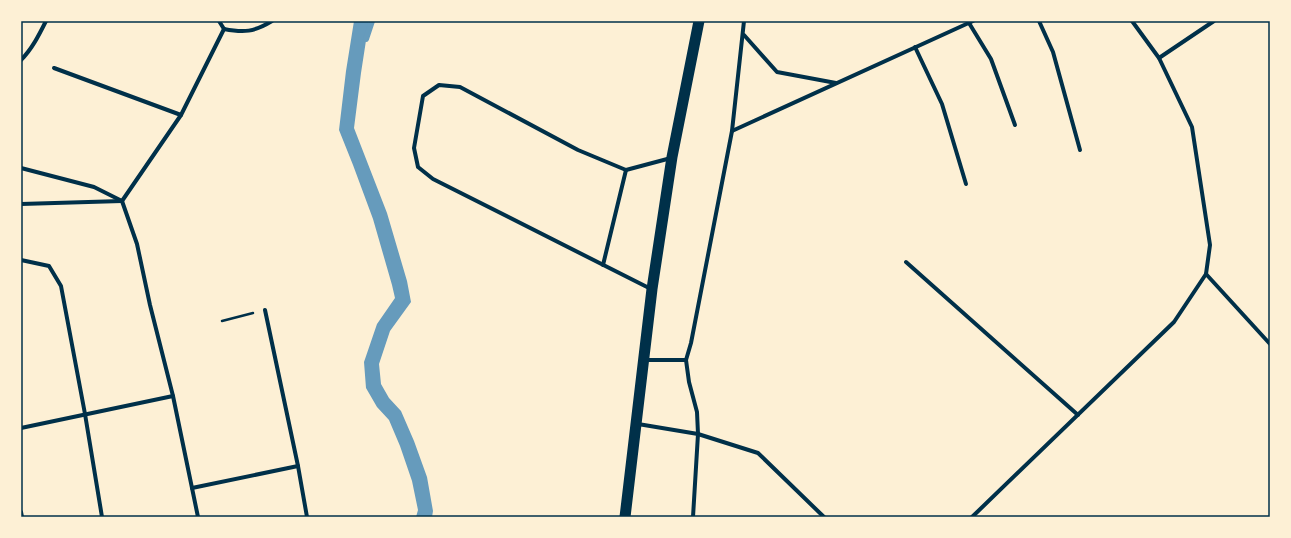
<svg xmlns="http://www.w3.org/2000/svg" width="1291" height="538" font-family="Georgia,serif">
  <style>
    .water { fill: #669bbc }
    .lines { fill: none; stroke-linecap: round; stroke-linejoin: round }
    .stream { stroke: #669bbc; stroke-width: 6 }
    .path { stroke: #003049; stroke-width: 2.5 }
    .minor { stroke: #003049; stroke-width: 4 }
    .trunk { stroke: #003049; stroke-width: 11 }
    .neatline { fill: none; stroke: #003049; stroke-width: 1.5 }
  </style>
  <rect width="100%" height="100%" fill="#fdf0d5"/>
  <polygon class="water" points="354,21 369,21 361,73 354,128 387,213 407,281 411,302 390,331 379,364 381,384 389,398 401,411 414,441 427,477 433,511 432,517 416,517 418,510 412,481 400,446 389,420 377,407 366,388 364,362 377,324 395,298 392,285 373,219 353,165 339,130 346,71"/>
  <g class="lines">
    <polyline class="stream" points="366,39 372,21"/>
    <polyline class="path" points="222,321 253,313"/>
    <g class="minor">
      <polyline points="219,21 224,29"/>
      <polyline points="1039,21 1053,52 1080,150"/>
      <polyline points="969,23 991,59 1015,125"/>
      <path d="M 224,29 C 244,33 254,32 272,21"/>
      <polyline points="744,35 777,72 836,83"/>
      <polyline points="915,47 942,104 966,184"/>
      <polyline points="1159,58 1214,21"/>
      <path d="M 21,60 C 32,49 39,35 46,21"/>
      <polyline points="54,68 181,115"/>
      <polyline points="732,131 973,21"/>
      <polyline points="21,168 94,187 122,201"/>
      <polyline points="122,201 137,244 150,305 173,396 198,517"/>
      <polyline points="122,201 181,115 224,29"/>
      <polyline points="21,204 122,201"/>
      <polyline points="21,260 49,266 61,286 85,414 102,517"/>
      <polyline points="906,262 1078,415"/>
      <polyline points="603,265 626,170"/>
      <polyline points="1206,274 1270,344"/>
      <polyline points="651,289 433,179 418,167 414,148 423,96 439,85 460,87 578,150 626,170 671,158"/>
      <polyline points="265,310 298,466 307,517"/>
      <polyline points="645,360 686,360 691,343 732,131 744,21"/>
      <polyline points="686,360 689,382 697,412 698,434 693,517"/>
      <polyline points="638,424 698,434 758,453 824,517"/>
      <polyline points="21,428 173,396"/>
      <polyline points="192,488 298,466"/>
      <polyline points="21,512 22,517"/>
      <polyline points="972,517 1174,322 1206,274 1210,245 1192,127 1159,58 1132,21"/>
    </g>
    <polyline class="trunk" points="625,517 652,289 672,157 699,21"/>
  </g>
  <rect width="1291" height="538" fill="none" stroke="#fdf0d5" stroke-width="44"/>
  <rect x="22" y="22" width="1247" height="494" class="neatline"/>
</svg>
